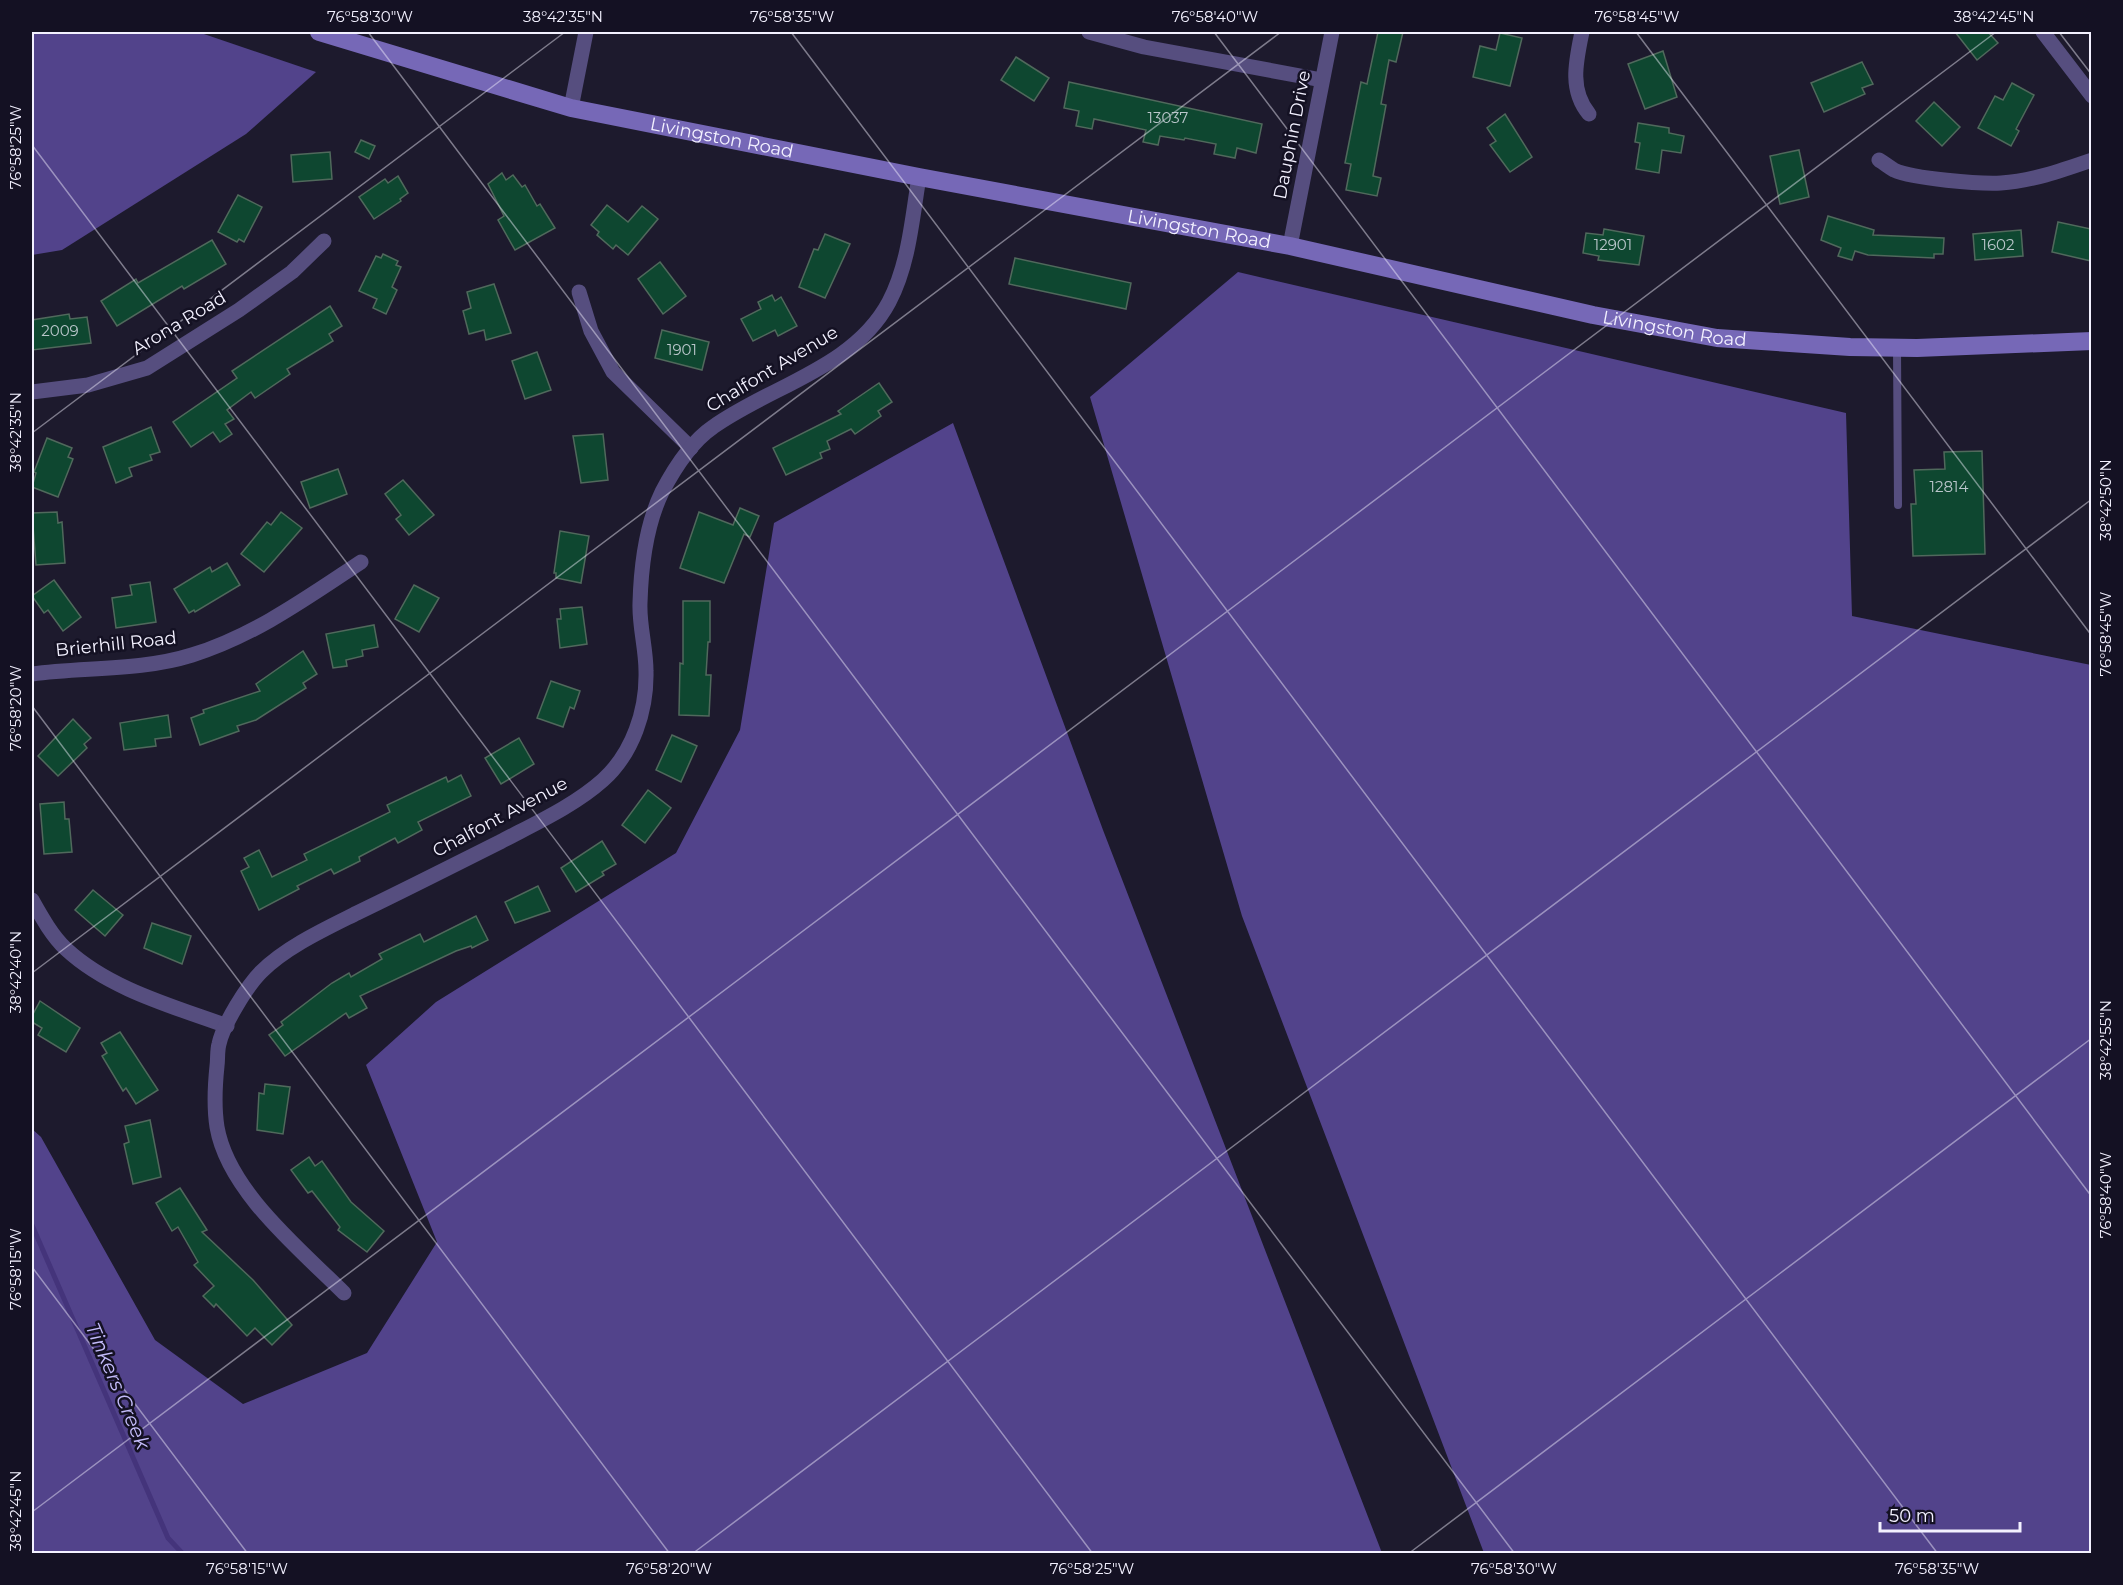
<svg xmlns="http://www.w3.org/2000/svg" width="2123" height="1585" font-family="Montserrat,sans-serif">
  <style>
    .forest { fill: #52438b }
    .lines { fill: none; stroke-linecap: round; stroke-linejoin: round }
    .stream { stroke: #44347b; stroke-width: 5 }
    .building { fill: #0e4730; stroke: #50695c; stroke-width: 1.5 }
    .service { stroke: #564e7f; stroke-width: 8 }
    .minor { stroke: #564e7f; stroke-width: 15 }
    .secondary { stroke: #7668b7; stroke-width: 18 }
    .ticks { fill: none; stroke: #f3f1ff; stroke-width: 1.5; stroke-opacity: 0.45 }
    .labels { text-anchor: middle; stroke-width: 5; stroke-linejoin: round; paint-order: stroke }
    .number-label { font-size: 15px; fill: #bac6cb }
    .street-label { font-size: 18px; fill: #f3f1ff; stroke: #141123 }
    .water-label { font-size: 20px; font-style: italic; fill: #c4bcfb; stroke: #141123 }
    .neatline { fill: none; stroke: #f3f1ff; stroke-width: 2 }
    .ticks-label { font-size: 15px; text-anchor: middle; fill: #f3f1ff }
  </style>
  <rect width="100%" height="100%" fill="#1d1a2d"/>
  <g class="forest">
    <polygon points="32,32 198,32 316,72 246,134 62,250 32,255"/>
    <polygon points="1238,272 1846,413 1852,616 2091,665 2091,1553 1484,1553 1242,916 1090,397"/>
    <polygon points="953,423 1103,830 1382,1553 32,1553 32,1129 41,1137 155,1340 243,1404 367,1353 437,1242 366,1065 436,1002 676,853 740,730 774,523"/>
  </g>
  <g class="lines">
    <polyline class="stream" points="32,1225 168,1538 183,1554"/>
  </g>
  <g class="building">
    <polygon points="1378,32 1403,32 1396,62 1389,60 1381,104 1386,105 1373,176 1381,178 1377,196 1346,190 1351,164 1345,163 1361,82 1367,84"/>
    <polygon points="1955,32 1988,32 1998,43 1977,60"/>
    <polygon points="1500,33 1522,38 1510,86 1473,77 1480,46 1496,50"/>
    <polygon points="1663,51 1677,97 1645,109 1628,64"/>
    <polygon points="1016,57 1049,78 1034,101 1001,80"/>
    <polygon points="1862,62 1873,84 1862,88 1865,94 1824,112 1811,83"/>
    <polygon points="1069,82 1262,124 1256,153 1237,148 1235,158 1214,154 1216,144 1185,138 1184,140 1160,136 1158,145 1143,142 1146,130 1094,119 1092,129 1076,126 1079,111 1064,108"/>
    <polygon points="2012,83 2034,95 2016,129 2019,131 2011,146 1978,128 1995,96 2003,100"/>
    <polygon points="1934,102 1960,127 1942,146 1916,121"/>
    <polygon points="1505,114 1532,157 1510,172 1490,145 1496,141 1487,128"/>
    <polygon points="1638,123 1669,128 1669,133 1684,136 1681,153 1662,150 1659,173 1636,169 1640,143 1635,142"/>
    <polygon points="361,140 375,146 369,159 355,152"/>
    <polygon points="1799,150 1809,197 1780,204 1770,156"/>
    <polygon points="330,152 332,179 293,182 291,155"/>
    <polygon points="502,173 506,180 513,175 522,187 525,185 537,206 540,204 555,228 515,250 498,220 504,216 488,184"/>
    <polygon points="398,176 408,193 400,199 401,201 374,219 359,197 385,179 388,183"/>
    <polygon points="238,195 262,207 244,242 239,239 237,242 218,232"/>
    <polygon points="607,205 628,222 642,206 658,219 628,255 616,245 613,249 597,235 599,232 591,225"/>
    <polygon points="1828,216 1874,230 1873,235 1944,238 1943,254 1934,254 1934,258 1868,255 1855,251 1852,260 1838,256 1841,248 1821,240"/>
    <polygon points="2058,222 2091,229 2091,261 2052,252"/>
    <polygon points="1604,229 1644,236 1639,265 1598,260 1599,256 1583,253 1586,233 1603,235"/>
    <polygon points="2021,230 2023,256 1975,260 1973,234"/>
    <polygon points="825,234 850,244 825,298 799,287 814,249 818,250"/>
    <polygon points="212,240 226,264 184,289 182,286 117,326 101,301 136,279 138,283"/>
    <polygon points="383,254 398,261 396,265 401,267 392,287 397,290 386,314 373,308 377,299 359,291 376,256 381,258"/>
    <polygon points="1015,258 1131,283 1126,309 1009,284"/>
    <polygon points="660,262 686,296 663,314 638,279"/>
    <polygon points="494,284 511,333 486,340 484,330 469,334 463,311 471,308 467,292"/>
    <polygon points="772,295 775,301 781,297 797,326 778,336 775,330 753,341 741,319 761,309 758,302"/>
    <polygon points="330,306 342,326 329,334 333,341 287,369 290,374 255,398 251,392 227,410 234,419 225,424 232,434 220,442 213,432 191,447 173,422 237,378 232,371"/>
    <polygon points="69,314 70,319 87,317 91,343 32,350 32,320"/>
    <polygon points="662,330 709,342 702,370 655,358"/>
    <polygon points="537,352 551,390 525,399 512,361"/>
    <polygon points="879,383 892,402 878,411 881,416 855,434 851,429 827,441 830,449 820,453 822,458 786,475 773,448 841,414 838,411"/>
    <polygon points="151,427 160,452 150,455 152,460 129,468 132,476 116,483 103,447"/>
    <polygon points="603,434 608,480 581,483 573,436"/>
    <polygon points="47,438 72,448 68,457 73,459 58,497 32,487 36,473 34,472"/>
    <polygon points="1982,451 1985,554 1913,556 1911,504 1916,504 1914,470 1945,469 1944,452"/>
    <polygon points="338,469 347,494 310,508 301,482"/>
    <polygon points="403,480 434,515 409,535 396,519 401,515 385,494"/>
    <polygon points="740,508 759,516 750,537 744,534 724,583 680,568 699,512 733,525"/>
    <polygon points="57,512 58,523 62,522 65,563 36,565 32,513"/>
    <polygon points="281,512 302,528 264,572 241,554 267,522 271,525"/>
    <polygon points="560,531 589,536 581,583 556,578 556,573 554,573"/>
    <polygon points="227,563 240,585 195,612 194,610 189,613 174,589 210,567 212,572"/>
    <polygon points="54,580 81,617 63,631 48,610 44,613 32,596"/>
    <polygon points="150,582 156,622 116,628 112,598 132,595 130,585"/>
    <polygon points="414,585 439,598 419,632 395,619"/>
    <polygon points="683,601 710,601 710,642 708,642 706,675 711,675 709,716 679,715 680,663 683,664"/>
    <polygon points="582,607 587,644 560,648 557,619 561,619 560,609"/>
    <polygon points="374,625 378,647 362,650 363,656 346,660 347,666 333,668 326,634"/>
    <polygon points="303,651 317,674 303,683 306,688 256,720 237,726 239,731 200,745 191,718 204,713 203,710 260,691 256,684"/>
    <polygon points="551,681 580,691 574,709 570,707 563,727 537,718"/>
    <polygon points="168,715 171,737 155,739 156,746 124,750 120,723"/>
    <polygon points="73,719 91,738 84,744 87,748 58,776 38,756"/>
    <polygon points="672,735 697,746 681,782 656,770"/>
    <polygon points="519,738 534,764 501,784 485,758"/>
    <polygon points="461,775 471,796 418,822 422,830 398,843 395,838 359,857 360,861 334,874 331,869 297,886 299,889 259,910 241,871 249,867 244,858 259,850 272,877 307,860 304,854 390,812 387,805 446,777 448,782"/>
    <polygon points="648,790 671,808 645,843 622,825"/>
    <polygon points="64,802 65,819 69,819 72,852 44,854 40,804"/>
    <polygon points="602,841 616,864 602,872 604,875 576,892 561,868"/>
    <polygon points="538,886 550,911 515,923 505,902"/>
    <polygon points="93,890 123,915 105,936 75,910"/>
    <polygon points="476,916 488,940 472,948 471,946 456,951 360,996 367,1008 349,1018 346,1013 285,1056 269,1035 283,1025 281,1022 332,983 349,973 351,977 382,959 379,954 420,934 424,942"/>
    <polygon points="152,923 191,936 182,964 144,948"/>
    <polygon points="40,1001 80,1028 66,1052 38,1035 42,1028 32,1022 32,1016"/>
    <polygon points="120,1032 158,1090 136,1104 126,1088 123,1091 102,1056 107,1053 101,1043"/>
    <polygon points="265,1084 290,1087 283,1134 257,1130 259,1093 264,1094"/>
    <polygon points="150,1120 161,1177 133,1184 124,1144 129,1142 125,1126"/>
    <polygon points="309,1157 315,1166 322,1161 351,1202 384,1231 367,1252 338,1230 340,1227 312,1191 308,1193 291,1170"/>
    <polygon points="180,1188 207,1230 202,1232 253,1280 292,1325 272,1345 255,1328 247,1336 216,1304 214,1307 203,1296 214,1286 194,1265 198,1262 178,1227 172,1231 156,1203"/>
  </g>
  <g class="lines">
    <polyline class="service" points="1897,348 1898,505"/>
    <g class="minor">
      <polyline points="1089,32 1144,47 1322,80"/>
      <path d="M 1582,32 C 1576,61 1569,90 1589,114"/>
      <polyline points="2043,32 2092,96"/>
      <polyline points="571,108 586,32"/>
      <path d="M 1879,160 C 1884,163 1889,167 1894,170 C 1914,179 1979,184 2001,183 C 2032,181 2063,170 2092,160"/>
      <polyline points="1290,246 1332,32"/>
      <polyline points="579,292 591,331 613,372 691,448"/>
      <polyline points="32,392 88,385 147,368 239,310 292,272 324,241"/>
      <path d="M 32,674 C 84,667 141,671 192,655 C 254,636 308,597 361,562"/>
      <path d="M 32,900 C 41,916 52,936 66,949 C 109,989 172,1006 227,1026"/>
      <path d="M 344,1293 C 300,1249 228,1191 217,1127 C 214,1108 215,1085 217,1066 C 218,1059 217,1051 219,1044 C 223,1025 247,986 261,972 C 286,947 325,929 357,913 C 405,890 452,866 500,842 C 534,824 574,806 603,780 C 633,753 647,710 646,671 C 646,648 639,625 640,603 C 641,567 646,525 662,492 C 674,469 691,442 713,427 C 770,386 854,368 889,302 C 909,264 912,219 919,177"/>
    </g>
    <path class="secondary" id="s1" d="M 319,32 L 571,108 L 919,177 L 1290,246 L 1593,315 L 1717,338 L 1850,347 L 1917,348 L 2092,341"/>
  </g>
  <path class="ticks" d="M 368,32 L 1515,1554M 791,32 L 1938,1554M 1214,32 L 2092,1197M 1636,32 L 2092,636M 2059,32 L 2092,75M 32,145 L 1093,1554M 32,433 L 565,32M 32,706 L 670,1554M 32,973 L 1281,32M 32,1267 L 248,1554M 32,1512 L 1996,32M 692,1554 L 2092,499M 1408,1554 L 2092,1038"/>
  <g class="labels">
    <g class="number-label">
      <text x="1168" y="123">13037</text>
      <text x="1613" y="250">12901</text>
      <text x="1998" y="250">1602</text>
      <text x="60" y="336">2009</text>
      <text x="682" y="355">1901</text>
      <text x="1949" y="492">12814</text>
    </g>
    <g class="street-label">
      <text transform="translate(1292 135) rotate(-79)" y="6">Dauphin Drive</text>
      <text dy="6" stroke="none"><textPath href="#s1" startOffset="417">Livingston Road</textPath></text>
      <text dy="6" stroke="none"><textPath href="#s1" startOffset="903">Livingston Road</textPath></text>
      <text transform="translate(179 323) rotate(-31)" y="6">Arona Road</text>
      <text dy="6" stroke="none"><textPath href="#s1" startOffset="1389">Livingston Road</textPath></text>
      <text transform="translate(772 369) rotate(-31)" y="6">Chalfont Avenue</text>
      <text transform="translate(116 644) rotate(-6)" y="6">Brierhill Road</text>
      <text transform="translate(500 817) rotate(-28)" y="6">Chalfont Avenue</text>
    </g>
    <g class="water-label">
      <text transform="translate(118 1386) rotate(67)" y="7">Tinkers Creek</text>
    </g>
  </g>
  <rect width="2123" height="1585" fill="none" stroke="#141123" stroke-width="66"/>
  <path d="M1880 1522v9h140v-9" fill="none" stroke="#f3f1ff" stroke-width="3"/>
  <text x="1889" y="1522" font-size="18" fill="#f3f1ff" stroke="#141123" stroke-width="4.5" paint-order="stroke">50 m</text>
  <rect x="33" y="33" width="2057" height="1519" class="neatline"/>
  <g class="ticks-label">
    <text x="370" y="22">76°58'30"W</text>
    <text x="563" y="22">38°42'35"N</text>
    <text x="792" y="22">76°58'35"W</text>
    <text x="1215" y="22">76°58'40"W</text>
    <text x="1637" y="22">76°58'45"W</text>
    <text x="1994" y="22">38°42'45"N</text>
    <text transform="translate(16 147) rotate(-90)" y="5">76°58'25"W</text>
    <text transform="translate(16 432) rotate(-90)" y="5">38°42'35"N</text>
    <text transform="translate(2106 500) rotate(-90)" y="5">38°42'50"N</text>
    <text transform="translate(2106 634) rotate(-90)" y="5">76°58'45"W</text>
    <text transform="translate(16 708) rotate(-90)" y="5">76°58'20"W</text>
    <text transform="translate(16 972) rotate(-90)" y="5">38°42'40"N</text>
    <text transform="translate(2106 1040) rotate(-90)" y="5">38°42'55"N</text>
    <text transform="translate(2106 1195) rotate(-90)" y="5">76°58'40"W</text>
    <text transform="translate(16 1269) rotate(-90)" y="5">76°58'15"W</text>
    <text transform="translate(16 1511) rotate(-90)" y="5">38°42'45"N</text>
    <text x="247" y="1574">76°58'15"W</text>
    <text x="669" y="1574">76°58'20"W</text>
    <text x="1092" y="1574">76°58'25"W</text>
    <text x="1514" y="1574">76°58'30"W</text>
    <text x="1937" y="1574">76°58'35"W</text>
  </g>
</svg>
